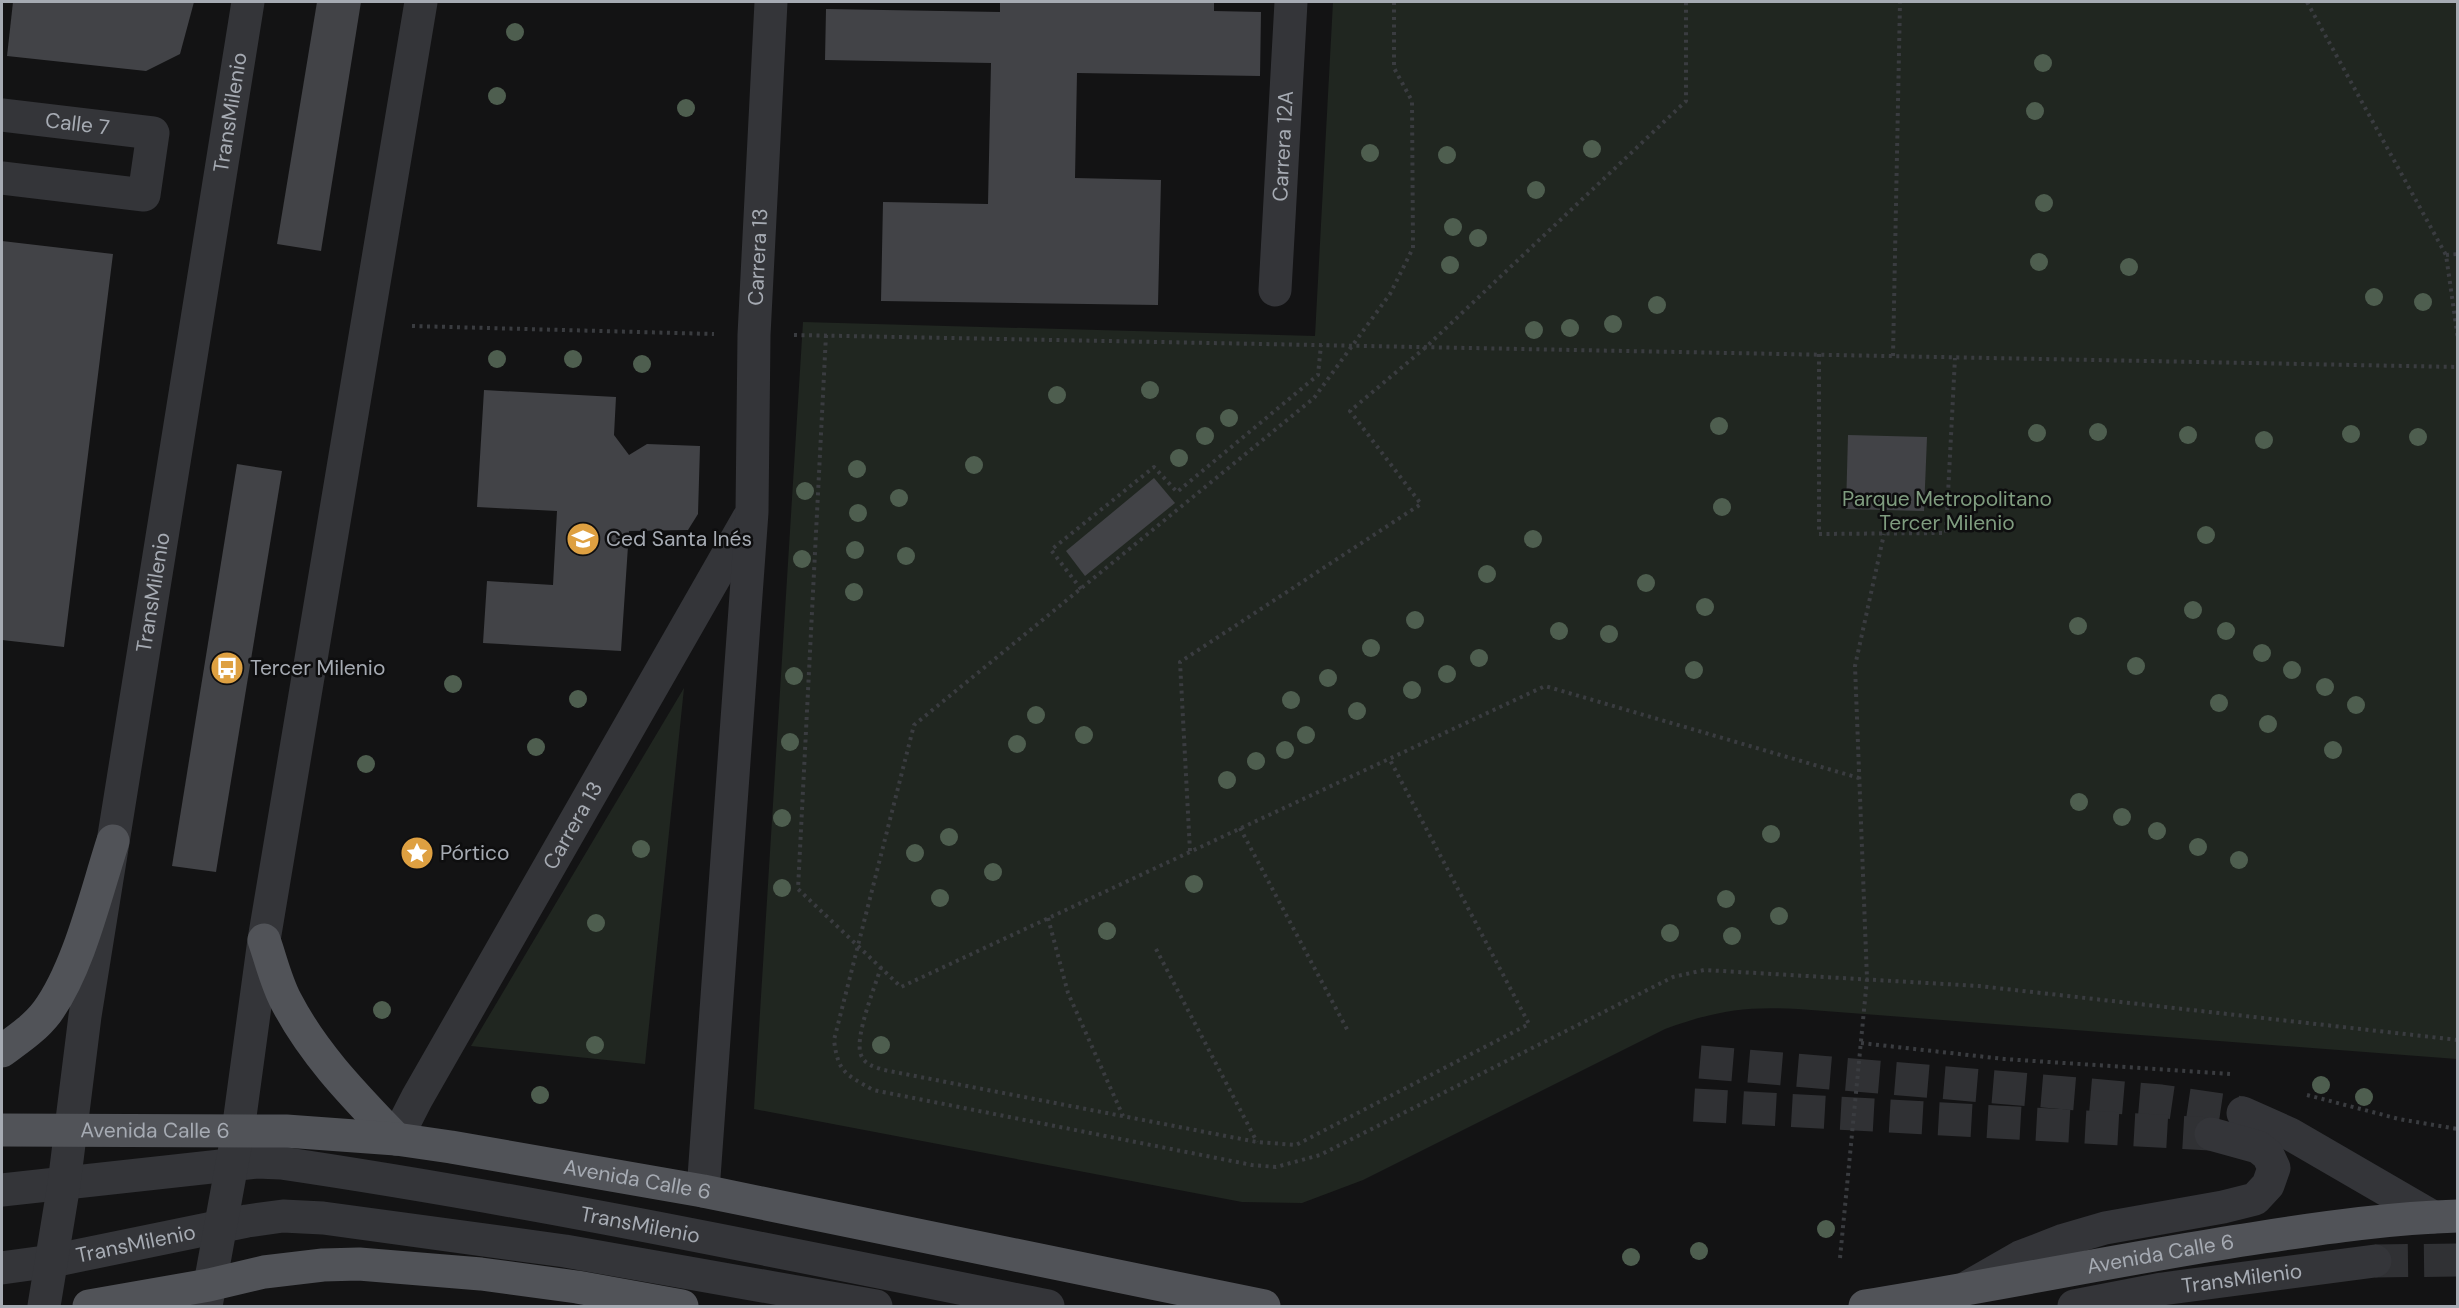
<svg xmlns="http://www.w3.org/2000/svg" width="2459" height="1308" font-family="'DM Sans',sans-serif">
  <style>
    .green { fill: #202620 }
    .building { fill: #424347 }
    .lines { fill: none; stroke-linecap: round; stroke-linejoin: round }
    .minor-tunnel { stroke: #303134; stroke-width: 33; stroke-dasharray: 33 16; stroke-linecap: butt }
    .path { stroke: #3a3c40; stroke-width: 4; stroke-dasharray: 3 4.5; stroke-linecap: butt }
    .minor { stroke: #343539; stroke-width: 33 }
    .major { stroke: #515358; stroke-width: 33 }
    .tree { fill: #4e5e4f }
    .labels { text-anchor: middle; stroke-width: 5; stroke-linejoin: round; paint-order: stroke }
    .street-label { font-size: 21px; fill: #a6abb3; stroke: #0e0e0f }
    .park-label { font-size: 21px; fill: #7f9c7f; stroke: #0e0e0f }
    .poi-label { font-size: 21px; fill: #a6abb3; stroke: #0e0e0f; text-anchor: start }
  </style>
  <rect width="100%" height="100%" fill="#131314"/>
  <g class="green">
    <path d="M 1333,2 L 2457,2 L 2457,1059 L 1798,1009 C 1744,1006 1715,1011 1665,1029 L 1363,1180 L 1302,1203 L 1242,1202 L 754,1109 L 803,322 L 1315,336 Z"/>
    <polygon points="684,688 645,1064 471,1046"/>
  </g>
  <g class="building">
    <polygon points="13,2 194,2 180,54 146,71 7,56"/>
    <polygon points="317,2 361,2 321,251 277,244"/>
    <polygon points="1000,2 1214,2 1214,11 1261,12 1260,76 1077,73 1075,178 1161,180 1158,305 881,301 883,202 988,204 991,63 825,60 826,9 1000,12"/>
    <polygon points="2,241 113,254 64,647 2,640"/>
    <polygon points="484,390 616,397 614,435 629,455 647,444 700,446 698,514 688,530 629,531 621,651 483,643 487,581 553,585 557,511 477,507"/>
    <polygon points="1848,435 1927,437 1924,511 1846,509"/>
    <polygon points="237,464 282,471 216,872 172,866"/>
    <polygon points="1154,478 1175,503 1085,576 1066,551"/>
  </g>
  <g class="lines">
    <g class="minor-tunnel">
      <polyline points="1700,1062 2161,1101 2243,1113"/>
      <polyline points="1694,1105 2211,1134"/>
      <polyline points="2375,1261 2458,1260"/>
    </g>
    <g class="path">
      <path d="M 1394,2 L 1394,68 L 1412,101 L 1413,248 L 1390,294 L 1314,398 L 914,725 L 834,1040 C 838,1073 846,1074 873,1090 L 1252,1165 L 1276,1167 L 1320,1155 L 1673,977 L 1704,970 L 1979,986 L 2458,1040"/>
      <polyline points="2307,2 2446,255 2458,339"/>
      <polyline points="2446,255 2458,254"/>
      <polyline points="412,326 714,334"/>
      <polyline points="794,335 2458,367"/>
      <polyline points="826,335 798,889 901,987 1545,686 1859,778"/>
      <polyline points="1819,354 1819,534 1946,533 1955,358"/>
      <polyline points="1893,356 1900,2"/>
      <polyline points="1081,589 1051,550 1154,467 1177,492 1318,375 1321,345"/>
      <polyline points="1240,828 1349,1033"/>
      <polyline points="1190,851 1180,662 1421,504 1350,411 1426,347 1686,101 1686,2"/>
      <polyline points="1048,918 1068,993 1123,1116"/>
      <polyline points="1156,949 1257,1142"/>
      <path d="M 881,967 C 875,987 854,1037 861,1055 C 865,1065 875,1067 884,1070 L 1257,1142 L 1296,1145 L 1529,1024 L 1389,758"/>
      <polyline points="1861,1043 2004,1059 2230,1074"/>
      <polyline points="2307,1095 2399,1119 2458,1129"/>
      <polyline points="1840,1258 1867,979 1855,666 1884,534"/>
    </g>
    <g class="minor">
      <path id="s1" d="M 2,115 L 153,133 L 144,195 L 2,178"/>
      <path id="s2" d="M 1275,290 L 1291,2"/>
      <polyline points="2243,1113 2290,1134 2433,1217"/>
      <path id="s3" d="M 396,1139 L 417,1098 L 748,519"/>
      <path id="s4" d="M 2,1190 L 257,1162 L 281,1163 C 538,1201 793,1255 1048,1306"/>
      <path id="s5" d="M 703,1191 L 752,512 L 754,335 L 771,2"/>
      <path id="s6" d="M 2,1268 L 52,1261 L 247,1221 L 283,1216 L 323,1218 L 565,1251 L 876,1306"/>
      <polyline points="1966,1288 2020,1257 2064,1240 2105,1228 2223,1207 2255,1199 2268,1185 2274,1168 2268,1155 2258,1147 2211,1134"/>
      <path id="s7" d="M 44,1306 L 64,1184 L 85,1016 L 248,2"/>
      <polyline points="206,1306 238,1131 264,940 421,2"/>
      <path id="s8" d="M 2074,1306 L 2162,1289 L 2375,1261"/>
    </g>
    <g class="major">
      <path d="M 264,940 C 271,960 276,982 286,1001 C 314,1055 355,1096 396,1139"/>
      <path d="M 2,1051 C 17,1040 35,1028 47,1012 C 79,968 96,893 113,841"/>
      <path id="s9" d="M 2,1130 L 286,1131 L 396,1139 L 451,1147 L 703,1191 L 1264,1306"/>
      <polyline points="89,1306 209,1285 264,1272 323,1265 359,1264 481,1274 577,1287 682,1306"/>
      <path id="s10" d="M 1865,1306 C 1998,1285 2130,1257 2263,1237 C 2328,1227 2392,1218 2458,1216"/>
    </g>
  </g>
  <g class="tree">
    <circle cx="515" cy="32" r="9"/>
    <circle cx="2043" cy="63" r="9"/>
    <circle cx="497" cy="96" r="9"/>
    <circle cx="686" cy="108" r="9"/>
    <circle cx="2035" cy="111" r="9"/>
    <circle cx="1592" cy="149" r="9"/>
    <circle cx="1370" cy="153" r="9"/>
    <circle cx="1447" cy="155" r="9"/>
    <circle cx="1536" cy="190" r="9"/>
    <circle cx="2044" cy="203" r="9"/>
    <circle cx="1453" cy="227" r="9"/>
    <circle cx="1478" cy="238" r="9"/>
    <circle cx="2039" cy="262" r="9"/>
    <circle cx="1450" cy="265" r="9"/>
    <circle cx="2129" cy="267" r="9"/>
    <circle cx="2374" cy="297" r="9"/>
    <circle cx="2423" cy="302" r="9"/>
    <circle cx="1657" cy="305" r="9"/>
    <circle cx="1613" cy="324" r="9"/>
    <circle cx="1570" cy="328" r="9"/>
    <circle cx="1534" cy="330" r="9"/>
    <circle cx="497" cy="359" r="9"/>
    <circle cx="573" cy="359" r="9"/>
    <circle cx="642" cy="364" r="9"/>
    <circle cx="1150" cy="390" r="9"/>
    <circle cx="1057" cy="395" r="9"/>
    <circle cx="1229" cy="418" r="9"/>
    <circle cx="1719" cy="426" r="9"/>
    <circle cx="2098" cy="432" r="9"/>
    <circle cx="2037" cy="433" r="9"/>
    <circle cx="2351" cy="434" r="9"/>
    <circle cx="2188" cy="435" r="9"/>
    <circle cx="1205" cy="436" r="9"/>
    <circle cx="2418" cy="437" r="9"/>
    <circle cx="2264" cy="440" r="9"/>
    <circle cx="1179" cy="458" r="9"/>
    <circle cx="974" cy="465" r="9"/>
    <circle cx="857" cy="469" r="9"/>
    <circle cx="805" cy="491" r="9"/>
    <circle cx="899" cy="498" r="9"/>
    <circle cx="1722" cy="507" r="9"/>
    <circle cx="858" cy="513" r="9"/>
    <circle cx="2206" cy="535" r="9"/>
    <circle cx="1533" cy="539" r="9"/>
    <circle cx="855" cy="550" r="9"/>
    <circle cx="906" cy="556" r="9"/>
    <circle cx="802" cy="559" r="9"/>
    <circle cx="1487" cy="574" r="9"/>
    <circle cx="1646" cy="583" r="9"/>
    <circle cx="854" cy="592" r="9"/>
    <circle cx="1705" cy="607" r="9"/>
    <circle cx="2193" cy="610" r="9"/>
    <circle cx="1415" cy="620" r="9"/>
    <circle cx="2078" cy="626" r="9"/>
    <circle cx="1559" cy="631" r="9"/>
    <circle cx="2226" cy="631" r="9"/>
    <circle cx="1609" cy="634" r="9"/>
    <circle cx="1371" cy="648" r="9"/>
    <circle cx="2262" cy="653" r="9"/>
    <circle cx="1479" cy="658" r="9"/>
    <circle cx="2136" cy="666" r="9"/>
    <circle cx="1694" cy="670" r="9"/>
    <circle cx="2292" cy="670" r="9"/>
    <circle cx="1447" cy="674" r="9"/>
    <circle cx="794" cy="676" r="9"/>
    <circle cx="1328" cy="678" r="9"/>
    <circle cx="453" cy="684" r="9"/>
    <circle cx="2325" cy="687" r="9"/>
    <circle cx="1412" cy="690" r="9"/>
    <circle cx="578" cy="699" r="9"/>
    <circle cx="1291" cy="700" r="9"/>
    <circle cx="2219" cy="703" r="9"/>
    <circle cx="2356" cy="705" r="9"/>
    <circle cx="1357" cy="711" r="9"/>
    <circle cx="1036" cy="715" r="9"/>
    <circle cx="2268" cy="724" r="9"/>
    <circle cx="1084" cy="735" r="9"/>
    <circle cx="1306" cy="735" r="9"/>
    <circle cx="790" cy="742" r="9"/>
    <circle cx="1017" cy="744" r="9"/>
    <circle cx="536" cy="747" r="9"/>
    <circle cx="1285" cy="750" r="9"/>
    <circle cx="2333" cy="750" r="9"/>
    <circle cx="1256" cy="761" r="9"/>
    <circle cx="366" cy="764" r="9"/>
    <circle cx="1227" cy="780" r="9"/>
    <circle cx="2079" cy="802" r="9"/>
    <circle cx="2122" cy="817" r="9"/>
    <circle cx="782" cy="818" r="9"/>
    <circle cx="2157" cy="831" r="9"/>
    <circle cx="1771" cy="834" r="9"/>
    <circle cx="949" cy="837" r="9"/>
    <circle cx="2198" cy="847" r="9"/>
    <circle cx="641" cy="849" r="9"/>
    <circle cx="915" cy="853" r="9"/>
    <circle cx="2239" cy="860" r="9"/>
    <circle cx="993" cy="872" r="9"/>
    <circle cx="1194" cy="884" r="9"/>
    <circle cx="782" cy="888" r="9"/>
    <circle cx="940" cy="898" r="9"/>
    <circle cx="1726" cy="899" r="9"/>
    <circle cx="1779" cy="916" r="9"/>
    <circle cx="596" cy="923" r="9"/>
    <circle cx="1107" cy="931" r="9"/>
    <circle cx="1670" cy="933" r="9"/>
    <circle cx="1732" cy="936" r="9"/>
    <circle cx="382" cy="1010" r="9"/>
    <circle cx="595" cy="1045" r="9"/>
    <circle cx="881" cy="1045" r="9"/>
    <circle cx="2321" cy="1085" r="9"/>
    <circle cx="540" cy="1095" r="9"/>
    <circle cx="2364" cy="1097" r="9"/>
    <circle cx="1826" cy="1229" r="9"/>
    <circle cx="1699" cy="1251" r="9"/>
    <circle cx="1631" cy="1257" r="9"/>
  </g>
  <defs>
    <symbol id="school-disc" viewBox="-11 -11 22 22"><circle r="9.5" fill="#dea041" stroke="#0e0e0f"/><path d="M0-5L7-2L0 1L-7-2ZM-4 1L0 2.5L4 1V4Q0 6-4 4Z" fill="#fff"/></symbol>
    <symbol id="bus-disc" viewBox="-11 -11 22 22"><circle r="9.5" fill="#dea041" stroke="#0e0e0f"/><path d="M-5-6H5V4H4V6H2V4H-2V6H-4V4H-5ZM-3.5-4V0h7V-4ZM-3.5 1.2v1.5H-2V1.2ZM2 1.2v1.5H3.5V1.2Z" fill="#fff"/></symbol>
    <symbol id="sight-disc" viewBox="-11 -11 22 22"><circle r="9.5" fill="#dea041" stroke="#0e0e0f"/><path d="M0-6L1.8-2.2L6-1.7L2.9 1.2L3.7 5.4L0 3.3L-3.7 5.4L-2.9 1.2L-6-1.7L-1.8-2.2Z" fill="#fff"/></symbol>
  </defs>
  <g fill-rule="evenodd">
    <use href="#school-disc" x="564" y="520" width="38" height="38"/>
    <use href="#bus-disc" x="208" y="649" width="38" height="38"/>
    <use href="#sight-disc" x="398" y="834" width="38" height="38"/>
  </g>
  <g class="labels">
    <g class="street-label">
      <text dy="7" stroke="none"><textPath href="#s7" startOffset="1208">TransMilenio</textPath></text>
      <text dy="7" stroke="none"><textPath href="#s1" startOffset="76">Calle 7</textPath></text>
      <text dy="7" stroke="none"><textPath href="#s2" startOffset="144">Carrera 12A</textPath></text>
      <text dy="7" stroke="none"><textPath href="#s5" startOffset="936">Carrera 13</textPath></text>
      <text dy="7" stroke="none"><textPath href="#s7" startOffset="722">TransMilenio</textPath></text>
      <text dy="7" stroke="none"><textPath href="#s3" startOffset="360">Carrera 13</textPath></text>
      <text dy="7" stroke="none"><textPath href="#s9" startOffset="153">Avenida Calle 6</textPath></text>
      <text dy="7" stroke="none"><textPath href="#s9" startOffset="639">Avenida Calle 6</textPath></text>
      <text dy="7" stroke="none"><textPath href="#s4" startOffset="645">TransMilenio</textPath></text>
      <text dy="7" stroke="none"><textPath href="#s6" startOffset="136">TransMilenio</textPath></text>
      <text dy="7" stroke="none"><textPath href="#s10" startOffset="300">Avenida Calle 6</textPath></text>
      <text dy="7" stroke="none"><textPath href="#s8" startOffset="170">TransMilenio</textPath></text>
    </g>
    <g class="park-label">
      <text x="1947" y="506">Parque Metropolitano<tspan x="1947" dy="24">Tercer Milenio</tspan></text>
    </g>
    <g class="poi-label">
      <text x="606" y="546">Ced Santa Inés</text>
      <text x="250" y="675">Tercer Milenio</text>
      <text x="440" y="860">Pórtico</text>
    </g>
  </g>
  <rect width="2459" height="1308" fill="none" stroke="#a6abb3" stroke-width="6"/>
</svg>
